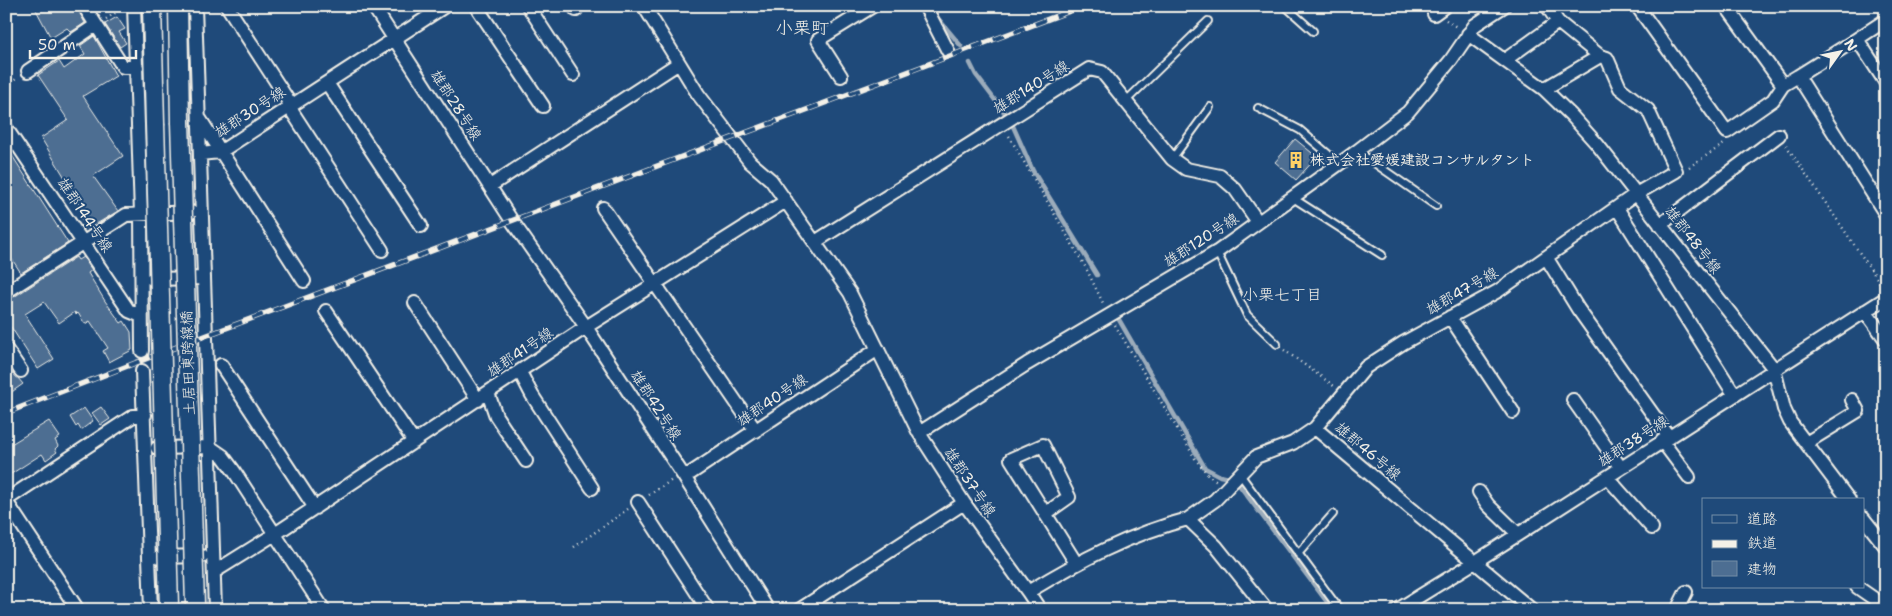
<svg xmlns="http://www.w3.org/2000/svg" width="1892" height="616" viewBox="0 0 1892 616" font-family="'Shantell Sans','Klee One',sans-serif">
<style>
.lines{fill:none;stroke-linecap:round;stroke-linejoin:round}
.stream{stroke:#9cacbb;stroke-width:4.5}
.building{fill:#4d6e92;stroke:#f4f1e8}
.lane-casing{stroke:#f4f1e8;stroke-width:10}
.street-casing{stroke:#f4f1e8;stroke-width:16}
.secondary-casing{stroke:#f4f1e8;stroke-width:21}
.path{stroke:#f4f1e8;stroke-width:2.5;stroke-dasharray:1 4;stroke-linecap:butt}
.lane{stroke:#1f4a7a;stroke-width:6}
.street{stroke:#1f4a7a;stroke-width:12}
.secondary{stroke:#1f4a7a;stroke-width:18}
.rail-casing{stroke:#f4f1e8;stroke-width:5.5}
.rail{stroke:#1f4a7a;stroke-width:4;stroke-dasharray:11;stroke-linecap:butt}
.secondary-bridge-casing{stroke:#f4f1e8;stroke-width:21;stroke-linecap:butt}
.secondary-bridge{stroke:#1f4a7a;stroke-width:18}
.labels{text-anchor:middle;stroke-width:4;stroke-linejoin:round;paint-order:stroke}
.street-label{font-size:15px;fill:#f4f1e8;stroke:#1f4a7a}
.poi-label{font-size:15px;font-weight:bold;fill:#f4f1e8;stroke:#1f4a7a;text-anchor:start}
.neighbourhood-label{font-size:16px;fill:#f4f1e8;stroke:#1f4a7a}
.quarter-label{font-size:18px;fill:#f4f1e8;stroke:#1f4a7a}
</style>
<rect width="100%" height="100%" fill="#1f4a7a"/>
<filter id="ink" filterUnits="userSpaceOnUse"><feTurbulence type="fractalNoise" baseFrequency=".02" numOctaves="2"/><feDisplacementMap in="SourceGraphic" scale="10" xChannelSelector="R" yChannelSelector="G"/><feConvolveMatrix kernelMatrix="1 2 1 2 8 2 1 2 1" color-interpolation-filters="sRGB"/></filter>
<g filter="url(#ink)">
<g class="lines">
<path class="stream" d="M936,16l25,30
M970,63l6,12 31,41
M1013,126l20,45 64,104
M1118,318l87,150 15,8 9,2
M1239,485l94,125"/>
</g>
<path class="building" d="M34,6h42l9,17 -14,9 -4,-4 -16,10z
M117,17l8,12 -6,3 7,11 -6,4 -15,-23z
M94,36l22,40 -33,20 40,60 -30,20 25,35 -30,18 -7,-11 5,-3 -12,-18 2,-1 -35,-58 27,-18 -30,-45 21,-14 5,8 21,-15 -5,-8z
M1295,139l22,18 -21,23 -21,-18z
M6,146l62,97 -47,30 -15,-23z
M76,257l2,3 5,-3 9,13 -4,3 17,28 16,22 3,-2 7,11 1,18 -23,12 -6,-11 5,-3 -18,-27 -5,3 -7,-11 -2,2 -1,-3 -16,11 -15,-21 -19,12 29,45 -16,10 -27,-42 -5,3v-19l5,-2 -5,-7z
M6,364l17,20 -17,12z
M101,407l9,12 -9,6 -9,-12z
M84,408l9,13 -12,9 -3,-5 -2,2 -6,-10z
M49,421l11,16 -5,3 3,6 -3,3 2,3 -11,8 -4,-6 -31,20 -5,-8v-19z"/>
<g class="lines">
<g class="lane-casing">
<path id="lane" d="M1285,6l28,25
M1126,101l82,-80
M1258,108l42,22 40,34
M1357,151l79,55
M1172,159l38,-52
M1293,198l89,57
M1217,252l30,63 30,29
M1239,473l101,137
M1298,554l35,-40"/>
</g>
<g class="street-casing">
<path id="street" d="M84,6l39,61h14
M134,6l7,208 1,137
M195,6l20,604
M227,6l59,91 7,16 89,137
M373,6l139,215 74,106 97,148 85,135
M476,6l67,100
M528,6l45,69
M574,6l2,4
M644,6l54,88 52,68 21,18 79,113 69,140 45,70 64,89c51,-31 102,-58 160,-73l28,27 51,64
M925,6l23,45
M1637,6l90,126 46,-32 10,-15 15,-9
M1726,6l57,79
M1434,14l11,-8
M1468,34l76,55 27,26 26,29 177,225 10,40 6,13 59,78
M1857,39l29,-19
M1505,60l53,-38
M28,71l68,-46
M841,76l-23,-36 55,-34
M327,83l94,143
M1886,83l-29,-44 -59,37 88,139
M1544,89l56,-33 -42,-34 -11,-16
M200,119l104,162
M6,128l123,183 12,5
M200,154l20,-2 225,-146
M490,186l189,-123
M603,208l153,223
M1617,208l117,186
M1660,225l119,-90
M815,242l274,-173 13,3 70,87 14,10 34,7 15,13 23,33
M1546,257l32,52 91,128
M152,279l51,-1
M6,292l120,-77 65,-3
M415,303l63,97
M326,311l88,131
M1865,311l21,29
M1450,317l63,95
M6,349l15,22
M221,365l94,143
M142,371l9,239
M520,372l12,23 60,93
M488,393l8,23 30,45
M1573,400l48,68
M1315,428l51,-61 37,-24 95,-52 138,-97 40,-23 -28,-61 -28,-22 -13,-30 -7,-2
M919,433l108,-69 190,-112 140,-101 51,-39 43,-52 24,-35 29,-19
M1662,441l27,36
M1806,443l52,-32 -6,-11
M210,447l13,9 11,15 90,139
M157,448l53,-1
M683,475l8,-2 187,-124
M1607,477l45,51
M1479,492l9,13 30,29
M6,500l127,-84 12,-1
M6,501l72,109
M638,502l70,108
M1045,514l24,-17 -26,-52 -32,14 65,104
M1863,518l23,29
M1188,519l27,-19 41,-43 37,-14 22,-15 217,182
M159,557l43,-1
M214,572l61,-38 311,-207 200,-126
M1857,587l29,20
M1028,592l12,18
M799,610l165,-107
M1397,610l78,-48 411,-264
M1677,610l9,-18"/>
</g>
<g class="secondary-casing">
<path id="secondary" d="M152,6l3,118
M178,6l2,116"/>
</g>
<path class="path" d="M106,19l15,-10
M1446,20l12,8
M6,85l12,-7
M1009,136l77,132 18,37
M1786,145l97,142
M1689,167l35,-23
M1115,325l81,135 13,16 8,5
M1284,350l50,36
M649,495l23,-15
M574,547l54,-38
M1781,610l1,-2 4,2"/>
<use href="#lane" class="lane"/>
<use href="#street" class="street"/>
<use href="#secondary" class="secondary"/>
<g class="rail-casing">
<path id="rail" d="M6,413l199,-77 878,-330"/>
</g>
<use href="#rail" class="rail"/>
<g class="secondary-bridge-casing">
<path id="secondary-bridge" d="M180,122l15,482
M155,124l14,482"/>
</g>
<use href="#secondary-bridge" class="secondary-bridge"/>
</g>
</g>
<defs>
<g id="building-bare" transform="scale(1.35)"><path d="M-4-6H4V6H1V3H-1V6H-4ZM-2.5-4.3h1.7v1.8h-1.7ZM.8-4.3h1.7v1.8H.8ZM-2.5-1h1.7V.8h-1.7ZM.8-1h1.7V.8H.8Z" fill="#ffd166" stroke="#1f4a7a" stroke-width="2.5" paint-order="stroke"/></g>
</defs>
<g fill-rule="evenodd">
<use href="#building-bare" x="1296" y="160"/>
</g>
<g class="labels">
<g class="street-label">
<text transform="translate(1031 87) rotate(-32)" y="5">雄郡140号線</text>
<text transform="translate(456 105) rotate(57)" y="5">雄郡28号線</text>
<text transform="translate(250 112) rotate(-33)" y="5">雄郡30号線</text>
<text transform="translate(85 215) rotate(56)" y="5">雄郡144号線</text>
<text transform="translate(1201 240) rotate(-33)" y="5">雄郡120号線</text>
<text transform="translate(1693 240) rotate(52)" y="5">雄郡48号線</text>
<text transform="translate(1462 291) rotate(-30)" y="5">雄郡47号線</text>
<text transform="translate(520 352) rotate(-34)" y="5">雄郡41号線</text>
<text transform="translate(188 363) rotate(-92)" y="5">土居田東跨線橋</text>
<text transform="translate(772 400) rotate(-34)" y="5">雄郡40号線</text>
<text transform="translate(656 405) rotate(57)" y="5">雄郡42号線</text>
<text transform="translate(1633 441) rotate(-33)" y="5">雄郡38号線</text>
<text transform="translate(1368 451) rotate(40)" y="5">雄郡46号線</text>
<text transform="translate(970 482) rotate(56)" y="5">雄郡37号線</text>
</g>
<g class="poi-label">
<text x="1310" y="165">株式会社愛媛建設コンサルタント</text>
</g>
<g class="neighbourhood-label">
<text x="1282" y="300">小栗七丁目</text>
</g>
<g class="quarter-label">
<text x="802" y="34">小栗町</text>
</g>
</g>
<rect width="1892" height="616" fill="none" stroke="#1f4a7a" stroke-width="25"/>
<rect x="12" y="12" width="1867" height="591" fill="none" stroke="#f4f1e8" stroke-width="2" filter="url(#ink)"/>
<rect x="1702" y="498" width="162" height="90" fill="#1f4a7a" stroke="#748da6"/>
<rect x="1712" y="515" width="25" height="8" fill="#1f4a7a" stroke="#748da6"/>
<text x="1747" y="524" font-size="15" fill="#f4f1e8">道路</text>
<rect x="1712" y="540" width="25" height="8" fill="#f4f1e8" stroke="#748da6"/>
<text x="1747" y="548" font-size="15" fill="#f4f1e8">鉄道</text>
<rect x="1712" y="561" width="25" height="15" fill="#4d6e92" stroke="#748da6"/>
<text x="1747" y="574" font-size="15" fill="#f4f1e8">建物</text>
<g transform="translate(1840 52) rotate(57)" stroke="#1f4a7a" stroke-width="4" paint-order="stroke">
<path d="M0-4L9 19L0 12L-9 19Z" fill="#f4f1e8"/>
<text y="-8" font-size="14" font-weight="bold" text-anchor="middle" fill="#f4f1e8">N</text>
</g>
<path d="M30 50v8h106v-8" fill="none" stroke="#f4f1e8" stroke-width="2.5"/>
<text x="38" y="50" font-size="15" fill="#f4f1e8" stroke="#1f4a7a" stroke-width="4" paint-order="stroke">50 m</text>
</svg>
